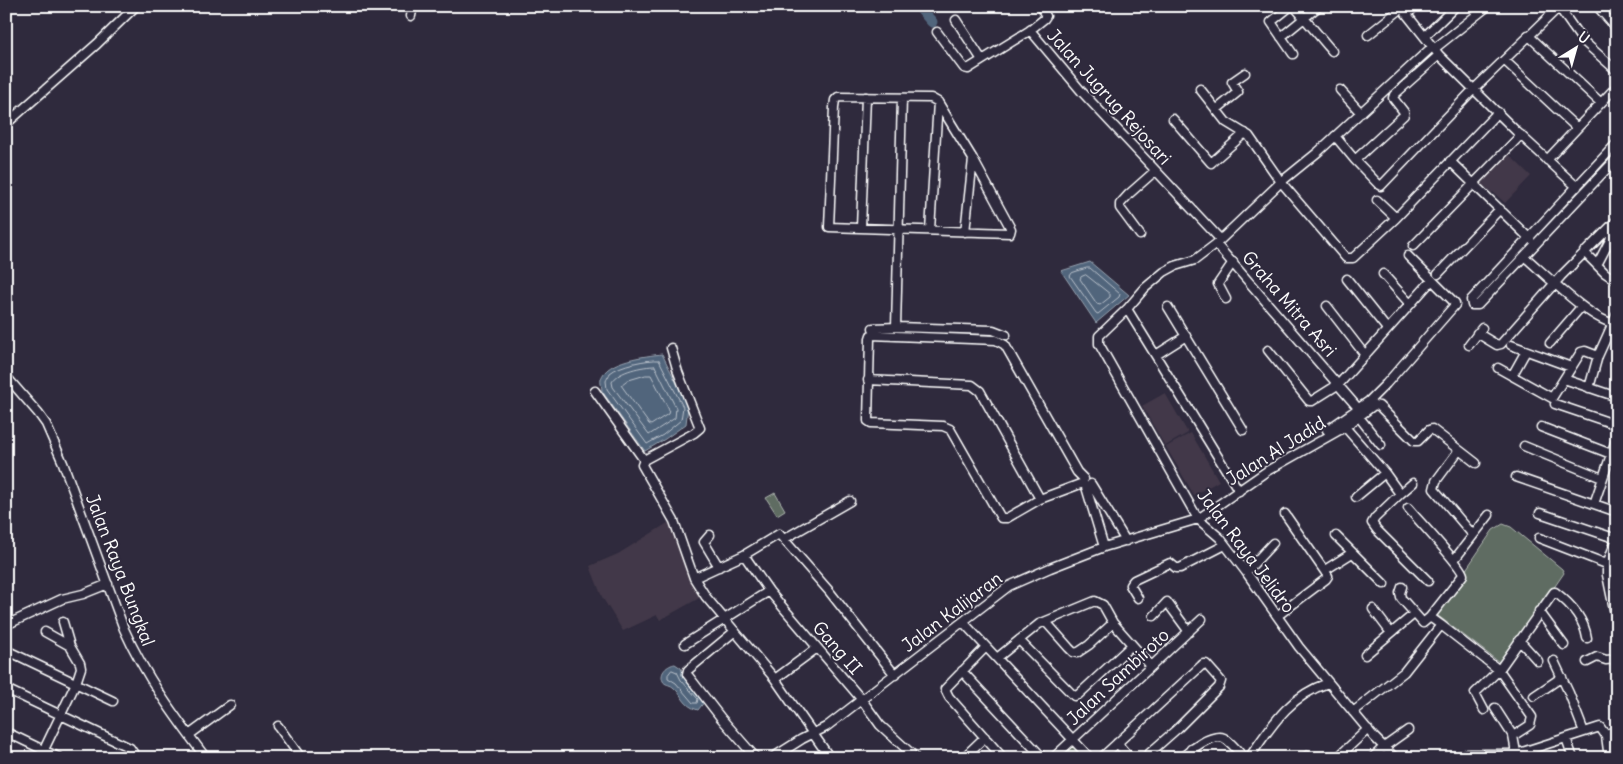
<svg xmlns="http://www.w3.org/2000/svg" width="1623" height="764" viewBox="0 0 1623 764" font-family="Delius,sans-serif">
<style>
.built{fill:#423848}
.green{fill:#5f6c62;stroke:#afb6b0}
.water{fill:#51657c;stroke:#97a3b0}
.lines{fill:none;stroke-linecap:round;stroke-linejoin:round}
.shore{stroke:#b9c1cb;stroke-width:1}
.river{stroke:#51657c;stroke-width:11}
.minor-casing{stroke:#fff;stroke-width:11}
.minor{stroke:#2f2a3d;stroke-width:8}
.labels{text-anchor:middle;stroke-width:4;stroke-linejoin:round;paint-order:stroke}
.street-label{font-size:18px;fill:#fff;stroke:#2f2a3d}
</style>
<rect width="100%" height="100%" fill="#2f2a3d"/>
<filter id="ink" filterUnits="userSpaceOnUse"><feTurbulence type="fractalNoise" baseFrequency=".02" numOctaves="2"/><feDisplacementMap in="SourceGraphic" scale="10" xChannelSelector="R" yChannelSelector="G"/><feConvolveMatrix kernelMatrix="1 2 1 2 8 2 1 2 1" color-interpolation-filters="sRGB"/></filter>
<g filter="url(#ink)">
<path class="built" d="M1506,152l25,24 -26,27 -12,-11 -1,1 -14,-12z
M1165,393l23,40 -23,13 -23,-40z
M1191,433l28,48 -25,14 -28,-48z
M671,521l32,75 -43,24 -3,-5 -34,16 -21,-34 -12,-31 28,-12z"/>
<path class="green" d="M775,493l10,17 -8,5 -11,-17z
M1503,524l8,3 51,42 2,4 -57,83 -8,6 -62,-47v-3l56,-82z
M1072,739l18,19h-37z"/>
<path class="water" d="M1090,262l39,33 -33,28 -35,-52z
M662,354l26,52 -2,18 -21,15 -20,12 -43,-60c0,-4 -2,-9 -1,-12 5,-19 45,-23 61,-25z
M675,664l6,4 3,9 21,24 -7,9c-15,-4 -15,-15 -25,-23 -4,-3 -8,-2 -10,-6 -4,-9 5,-16 12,-17z"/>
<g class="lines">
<path class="shore" d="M1087,268h3l30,26 -1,3 -21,17 -2,-1 -26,-37 2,-3z
M1086,275l24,19v3l-10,8 -3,-1 -17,-25 1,-2z
M659,360l24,47 -2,13 -18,15 -16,9 -40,-55 -1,-8c0,-1 4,-7 4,-8 9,-8 38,-14 49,-13z
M655,366l21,42 -1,10 -26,17 -36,-48 -1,-5c6,-11 31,-16 43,-16z
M646,375h5l18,35 -1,4 -17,11 -2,-1 -28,-39 5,-4z
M672,670l5,2 4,8 17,19 -1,4h-4l-17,-20 -8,-5v-3z"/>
<path class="river" d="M918,6l14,16"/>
<g class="minor-casing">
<path id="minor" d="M409,6l3,5 -1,5
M1291,6l-20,16 22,32
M1294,6l38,45
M1400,6l39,49 77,76 61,56
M1558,6l24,34 35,31
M1597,6l20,23
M1407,14l9,-8
M956,20l26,40
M1030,30l52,62 138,147
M937,32l27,36 4,1 61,-38 15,-12 2,-3 -6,-10
M1368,35l34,-27
M1528,35l73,68
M1425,36l31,-30
M1281,37l38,-31
M1434,49l54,-43
M1504,60l73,68
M1200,89l26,33 23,14 32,46 65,76h7l43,-40 102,-106
M1340,90l21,23
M838,97l93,1 7,4 35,57 38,70 -1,4 -181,-6 5,-120 1,-7z
M902,98l-6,229 97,3 13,5
M1216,110l22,-18 -6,-10 13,-9
M1173,119l38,44 34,-30
M6,124l91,-80 39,-38
M1335,136l20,24 24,25 2,1 89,-93 89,-86
M1617,143l-146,157 1,5h6l139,-147
M1355,160l49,-45v-3l-11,-14 1,-3 45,-40
M1547,160l70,-74
M1450,161l80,78
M1377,200l19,18
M861,228l5,-131
M930,230l8,-128
M965,232l8,-73
M1140,235l-20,-27v-4l9,-10 26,-23
M1216,244l142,164
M1413,246l108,-111
M1584,252l21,21 12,8
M1525,257c17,14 71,69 92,66
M1597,265l13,-25 5,-16
M1383,274l27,30
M1438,274l62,-65
M1347,279l40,50
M1226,299l-8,-15 15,-22
M1327,306l38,49
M1168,307l75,123
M1127,309l112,182
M873,328l23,-1
M1477,333l20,12 4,-1 60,-68 56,-56
M1550,343l31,-36
M1469,345l13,-17
M1511,345l60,22
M671,348l7,24 22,56 -6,5 -50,27 -2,5 32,56 20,57 12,19 69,82 55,79
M1268,350l41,51h3l27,-17 93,-104
M1156,355l30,-19
M1498,368l54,30 29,-46 4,-1 13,5
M6,376l32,37 8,11 17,39 61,166c21,47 51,88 82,129
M1512,376l14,-25
M868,380l104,5 8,6 60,108
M1567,380l50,17
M1589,388l9,-32 19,-42
M595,391l49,69
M1555,404l62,21
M1359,417l22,28
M1345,427l40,46 15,21 13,-11
M1541,427l70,27
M1327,430l42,-29 17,-17 69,-79v-2l-47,-47
M1524,446l78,32
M1459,450l-23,31 -2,8 39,46
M1516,477l101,35
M1083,483l-43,16 -33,19h-6l-51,-89 -7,-3 -72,-3 -3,-2 2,-83 1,-3 125,5 9,5 72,127 7,7
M1091,484l35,57
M1086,487l18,60
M1400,494l-25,24 -3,5 5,7 51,51
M1356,497l29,-24
M1594,504l23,-67
M1408,508c9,11 54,58 55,67l-33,42
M1540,513l77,26
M710,535l-6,7 15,25
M1336,536l48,48
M1539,538l78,30
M1617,538l-10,26v11l10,49
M784,539l66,-38
M744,555l25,36 93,109 18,25 34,31
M1454,560l35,-45
M1325,570l27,-17
M1246,572l27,-29
M694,578l50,-23 35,-21 50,57 66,84
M1402,587l-2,6 1,5 22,25 7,-6 11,8
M1138,598l-8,-13 4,-5 36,-17 6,5h4l45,-23
M1373,609l18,24
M1539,611l25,34
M1154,616l13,-14 22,30
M1277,616l49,-37 2,-3 -43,-62
M63,622l7,24
M963,622l127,136
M1046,622l23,26 4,4 4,1 12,-8 24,-22
M6,625l56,-26 21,-5 25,-10
M735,631l-47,39 -1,4 34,44 35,40
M1019,640l55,56 4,-1 54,-50
M1519,640l19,21
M685,644l84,-53
M986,647l-41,42 4,8 54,61
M6,650l107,51
M1365,655l49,-41
M997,658l42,-34 56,-23 8,4 10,18 38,43
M1554,661l15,32 15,39
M1587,662l10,-5 9,3 11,-1
M962,671l81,87
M775,679l42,-31
M6,689l124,59 4,6 -1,4
M1534,696l28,-19
M1495,708l18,28
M1484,710l-9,-17 24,-23 33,47 -2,8 -17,11 4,22
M1353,712l51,-40 37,-47 58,45 55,-78h1c16,12 29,26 32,46
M278,726l23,32
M6,732l54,26
M1605,734l12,-3
M189,735l41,-30
M1566,738l7,20
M1117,743l13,15
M1191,749l7,9
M40,758l36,-75 5,-15 -1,-5 -10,-17 -25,-14
M772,758l30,-19 24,-12 183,-141 41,-18 54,-21 94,-28 69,-48 78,-44 29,-22 5,1 35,35h4l11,-11 3,-1 44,34
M963,758l22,-21
M1053,758l149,-139
M1101,758l100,-92 2,-2h3l15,17 -2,6 -41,41 -34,30
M1181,758c9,-8 31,-25 43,-20 7,4 15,14 20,20
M1249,758c23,-33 40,-62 79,-75
M1303,758l4,-2
M1337,758l31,-29
M1372,758l12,-11 24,-17
M1395,758l-21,-21 -75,-90 -53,-75 -26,-34 -22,-19 -99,-175v-8l28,-27 18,-21 19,-16 11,-6 20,-6 21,-16 65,-62 37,-30 114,-105
M1454,758l12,-4h50l84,-27 6,9 3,22"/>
</g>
<use href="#minor" class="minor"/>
</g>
</g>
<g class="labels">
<g class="street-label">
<text transform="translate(1109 97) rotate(48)" y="6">Jalan Jugrug Rejosari</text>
<text transform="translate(1289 304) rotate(49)" y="6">Graha Mitra Asri</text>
<text transform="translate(1276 451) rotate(-32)" y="6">Jalan Al Jadid</text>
<text transform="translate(1246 551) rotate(53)" y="6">Jalan Raya Jelidro</text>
<text transform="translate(120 570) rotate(69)" y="6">Jalan Raya Bungkal</text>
<text transform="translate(952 612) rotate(-37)" y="6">Jalan Kalijaran</text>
<text transform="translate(837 648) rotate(49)" y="6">Gang II</text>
<text transform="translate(1118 677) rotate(-43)" y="6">Jalan Sambiroto</text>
</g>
</g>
<rect width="1623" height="764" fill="none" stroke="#2f2a3d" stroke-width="25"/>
<rect x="12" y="12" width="1598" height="739" fill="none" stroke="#fff" stroke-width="2" filter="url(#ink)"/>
<g transform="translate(1576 48) rotate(37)" stroke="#2f2a3d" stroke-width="4" paint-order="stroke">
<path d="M0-4L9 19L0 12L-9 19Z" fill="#ffffff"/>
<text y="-8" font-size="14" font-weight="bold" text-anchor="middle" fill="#ffffff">U</text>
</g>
</svg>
